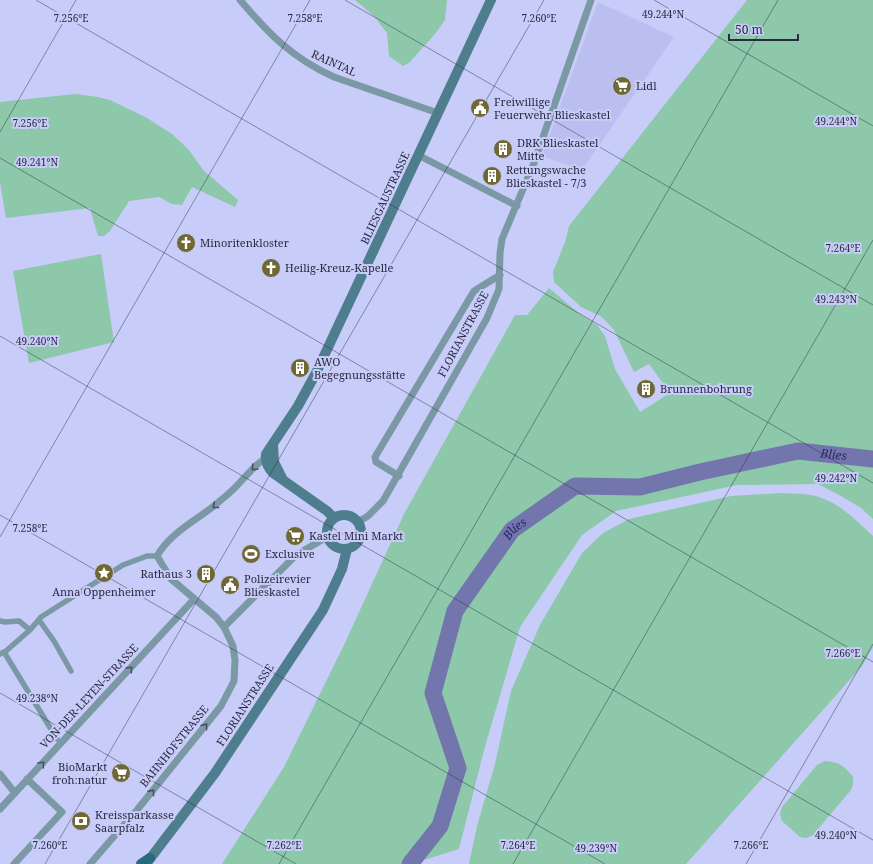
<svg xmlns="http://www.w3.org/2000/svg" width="873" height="864" viewBox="0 0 873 864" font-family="'Noto Serif',serif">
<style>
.built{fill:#babff0}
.green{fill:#8cc8a9}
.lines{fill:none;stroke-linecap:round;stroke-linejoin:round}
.river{stroke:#7376ad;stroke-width:17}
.pedestrian{stroke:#7a99a4;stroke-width:5.5}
.minor{stroke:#7a99a4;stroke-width:7}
.secondary{stroke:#4e7e8e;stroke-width:10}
.primary{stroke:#2a6a7e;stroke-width:10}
.oneway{stroke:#465264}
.ticks{fill:none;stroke:#2a2b41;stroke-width:1;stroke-opacity:0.45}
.labels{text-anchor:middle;stroke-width:4;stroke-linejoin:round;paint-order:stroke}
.street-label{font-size:11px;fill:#2a2b41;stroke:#c8ccf9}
.poi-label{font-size:11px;fill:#2a2b41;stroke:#c8ccf9;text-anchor:start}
.water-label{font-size:12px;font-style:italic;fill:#2a2569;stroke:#c8ccf9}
.ticks-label{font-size:10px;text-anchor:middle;fill:#2a2b41;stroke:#c8ccf9;stroke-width:4;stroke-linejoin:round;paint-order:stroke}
</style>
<rect width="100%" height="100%" fill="#c8ccf9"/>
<path class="built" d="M598,2l76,35 -92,133 -40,-14z"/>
<path class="green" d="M355,0h92l-2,20 -10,14 -25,28 -7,4 -14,-10 -2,-23 -13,-17z
M747,0h126v519l-12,-11 -20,-12 -23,-12 -81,1 -121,26 -34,24 -62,92 -36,123 -25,99 -48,15h-189l62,-97 60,-122 60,-131 111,-199h12l22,-27 32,27 16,10 8,11 10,33 25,43 30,-19 -21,-29 -15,8 -20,-42 -12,-13 -21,-10 -27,-25 -1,-10 12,-30 4,-16z
M75,94l23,3 12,3 37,18 25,16 17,16 15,21 34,29 -3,7 -43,-20 -10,18 -10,-1 -13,-7 -30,4 -19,30 -6,5h-6l-8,-28 -84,10 -6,-36v-80z
M101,254l13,88 -85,21 -16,-92z
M781,493c11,1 23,0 34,3 24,6 41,24 58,40v111l-11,19 -176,198h-217l8,-38 18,-62 16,-73 29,-66 42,-72 21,-20 26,-14 102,-23z
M825,761c15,1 19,5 28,16v7l-2,6 -38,45 -7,3 -6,-1 -18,-16 -2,-7 2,-7 35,-42z"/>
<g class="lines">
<path class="river" id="s1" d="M410,864l30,-38 18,-58 -25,-75 22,-82 57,-81 63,-44 65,1 60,-15 98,-21 75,8"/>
<path class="pedestrian" d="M39,620l15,21 17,30
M0,621l5,1 14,-1 11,9
M4,652l53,87
M0,654l6,-3 24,-21 11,-13 82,-52 24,-9h10"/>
<path class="minor" d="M240,0c29,34 52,58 94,77l104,36
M418,155l99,51
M399,476l-23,-14 -1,-5 99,-166 26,-16
M358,522l10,-6 15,-15 104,-183 12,-29 1,-36 2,-14 32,-76 57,-163
M224,627l72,-72 31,-18
M0,774l15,19
M0,809l194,-210
M14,864l48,-52 -35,-33
M90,864l47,-54 84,-104 13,-25 1,-21 -2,-14 -9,-19 -8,-10 -45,-38 -14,-23c14,-25 43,-37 64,-56 8,-6 15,-13 22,-21 7,-7 14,-16 23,-21"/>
<path class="secondary" d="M273,445l1,17 8,16
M327 532a17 17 0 1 1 34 0a17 17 0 1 1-34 0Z
M334,518l-7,-7 -54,-38c-6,-6 -8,-11 -7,-19l32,-48 18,-33 175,-373
M146,864l69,-91 108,-163 19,-41 5,-20"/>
<path class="primary" d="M141,864l9,-6"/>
</g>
<defs><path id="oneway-chevron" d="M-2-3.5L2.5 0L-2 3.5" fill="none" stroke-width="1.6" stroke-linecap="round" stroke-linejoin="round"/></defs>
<g class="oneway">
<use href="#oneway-chevron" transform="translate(254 468) rotate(133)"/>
<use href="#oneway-chevron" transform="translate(215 506) rotate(141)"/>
<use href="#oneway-chevron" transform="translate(130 669) rotate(-47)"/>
<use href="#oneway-chevron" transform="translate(205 726) rotate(-52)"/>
<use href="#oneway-chevron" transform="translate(42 764) rotate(-47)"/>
<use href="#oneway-chevron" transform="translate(152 792) rotate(-51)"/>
</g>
<path class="ticks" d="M36,0l837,483M345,0l528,305M654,0l219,126M0,132l76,-132M0,158l873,504M0,336l873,504M0,515l605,349M0,537l310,-537M0,693l296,171M45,864l499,-864M279,864l499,-864M513,864l360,-624M746,864l127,-220"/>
<defs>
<g id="supermarket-disc" transform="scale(1)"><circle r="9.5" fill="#6f6834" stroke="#c8ccf9"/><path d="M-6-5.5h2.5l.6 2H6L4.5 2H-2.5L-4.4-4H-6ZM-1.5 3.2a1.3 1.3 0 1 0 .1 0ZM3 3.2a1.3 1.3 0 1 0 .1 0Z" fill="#fff"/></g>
<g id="civic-disc" transform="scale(1)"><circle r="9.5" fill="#6f6834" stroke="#c8ccf9"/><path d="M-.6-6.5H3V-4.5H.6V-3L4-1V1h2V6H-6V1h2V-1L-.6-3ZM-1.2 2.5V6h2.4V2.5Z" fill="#fff"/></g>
<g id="building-disc" transform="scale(1)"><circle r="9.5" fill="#6f6834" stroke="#c8ccf9"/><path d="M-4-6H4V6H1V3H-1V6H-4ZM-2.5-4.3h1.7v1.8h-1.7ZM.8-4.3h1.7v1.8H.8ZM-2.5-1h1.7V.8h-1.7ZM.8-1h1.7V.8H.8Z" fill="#fff"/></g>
<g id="church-disc" transform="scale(1)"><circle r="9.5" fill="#6f6834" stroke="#c8ccf9"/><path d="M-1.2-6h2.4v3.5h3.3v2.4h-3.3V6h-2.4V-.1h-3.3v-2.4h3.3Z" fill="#fff"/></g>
<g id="stadium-disc" transform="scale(1)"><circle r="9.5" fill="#6f6834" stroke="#c8ccf9"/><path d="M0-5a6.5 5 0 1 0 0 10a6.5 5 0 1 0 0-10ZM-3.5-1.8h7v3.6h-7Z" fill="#fff"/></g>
<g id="sight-disc" transform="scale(1)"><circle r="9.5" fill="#6f6834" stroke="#c8ccf9"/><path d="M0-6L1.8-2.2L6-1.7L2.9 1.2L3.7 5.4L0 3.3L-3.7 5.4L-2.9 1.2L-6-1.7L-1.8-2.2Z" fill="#fff"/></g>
<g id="bank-disc" transform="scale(1)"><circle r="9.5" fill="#6f6834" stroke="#c8ccf9"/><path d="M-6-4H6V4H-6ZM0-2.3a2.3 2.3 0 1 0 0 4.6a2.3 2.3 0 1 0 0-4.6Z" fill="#fff"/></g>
</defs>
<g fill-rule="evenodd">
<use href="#supermarket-disc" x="622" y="86"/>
<use href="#civic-disc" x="480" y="108"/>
<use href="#building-disc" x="503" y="149"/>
<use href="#building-disc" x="492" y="176"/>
<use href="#church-disc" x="186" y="243"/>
<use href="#church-disc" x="271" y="268"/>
<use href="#building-disc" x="300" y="368"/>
<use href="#building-disc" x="646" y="389"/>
<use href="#supermarket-disc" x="295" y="536"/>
<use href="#stadium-disc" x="251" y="554"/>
<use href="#sight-disc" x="104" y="573"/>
<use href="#building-disc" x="206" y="574"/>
<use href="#civic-disc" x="230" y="585"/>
<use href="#supermarket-disc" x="121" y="773"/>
<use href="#bank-disc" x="81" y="821"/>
</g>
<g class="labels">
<g class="street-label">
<text transform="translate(334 63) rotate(24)" y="4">RAINTAL</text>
<text transform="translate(385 198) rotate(-65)" y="4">BLIESGAUSTRASSE</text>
<text transform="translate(463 334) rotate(-62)" y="4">FLORIANSTRASSE</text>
<text transform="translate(89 696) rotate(-47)" y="4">VON-DER-LEYEN-STRASSE</text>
<text transform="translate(245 705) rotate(-57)" y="4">FLORIANSTRASSE</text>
<text transform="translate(174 746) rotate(-51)" y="4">BAHNHOFSTRASSE</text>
</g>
<g class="poi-label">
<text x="636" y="90">Lidl</text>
<text x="494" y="106">Freiwillige<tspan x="494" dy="13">Feuerwehr Blieskastel</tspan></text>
<text x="517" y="147">DRK Blieskastel<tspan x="517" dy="13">Mitte</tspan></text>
<text x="506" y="174">Rettungswache<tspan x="506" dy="13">Blieskastel - 7/3</tspan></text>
<text x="200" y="247">Minoritenkloster</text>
<text x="285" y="272">Heilig-Kreuz-Kapelle</text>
<text x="314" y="366">AWO<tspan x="314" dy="13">Begegnungsstätte</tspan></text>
<text x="660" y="393">Brunnenbohrung</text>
<text x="309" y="540">Kastel Mini Markt</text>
<text x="265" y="558">Exclusive</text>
<text x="192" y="578" text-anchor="end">Rathaus 3</text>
<text x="244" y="583">Polizeirevier<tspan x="244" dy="13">Blieskastel</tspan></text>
<text x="104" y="596" text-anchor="middle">Anna Oppenheimer</text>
<text x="107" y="771" text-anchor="end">BioMarkt<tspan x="107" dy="13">froh:natur</tspan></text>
<text x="95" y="819">Kreissparkasse<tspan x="95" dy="13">Saarpfalz</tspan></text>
</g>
<g class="water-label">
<text dy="4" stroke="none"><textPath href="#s1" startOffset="712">Blies</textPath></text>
<text dy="4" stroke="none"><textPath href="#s1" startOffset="375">Blies</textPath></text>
</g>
</g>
<g class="ticks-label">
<text x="663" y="18">49.244°N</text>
<text x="539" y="22">7.260°E</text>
<text x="71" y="22">7.256°E</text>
<text x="305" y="22">7.258°E</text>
<text x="836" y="125">49.244°N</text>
<text x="30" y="127">7.256°E</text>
<text x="37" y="166">49.241°N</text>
<text x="843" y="252">7.264°E</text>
<text x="836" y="303">49.243°N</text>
<text x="37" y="345">49.240°N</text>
<text x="836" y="482">49.242°N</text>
<text x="30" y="532">7.258°E</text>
<text x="843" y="657">7.266°E</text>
<text x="37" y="702">49.238°N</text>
<text x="836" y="839">49.240°N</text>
<text x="50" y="849">7.260°E</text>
<text x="284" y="849">7.262°E</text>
<text x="518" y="849">7.264°E</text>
<text x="751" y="849">7.266°E</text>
<text x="596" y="852">49.239°N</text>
</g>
<path d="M729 34v6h69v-6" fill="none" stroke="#2a2b41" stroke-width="2"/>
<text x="735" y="34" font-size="12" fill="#2a2b41" stroke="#c8ccf9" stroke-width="3" paint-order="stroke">50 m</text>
</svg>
